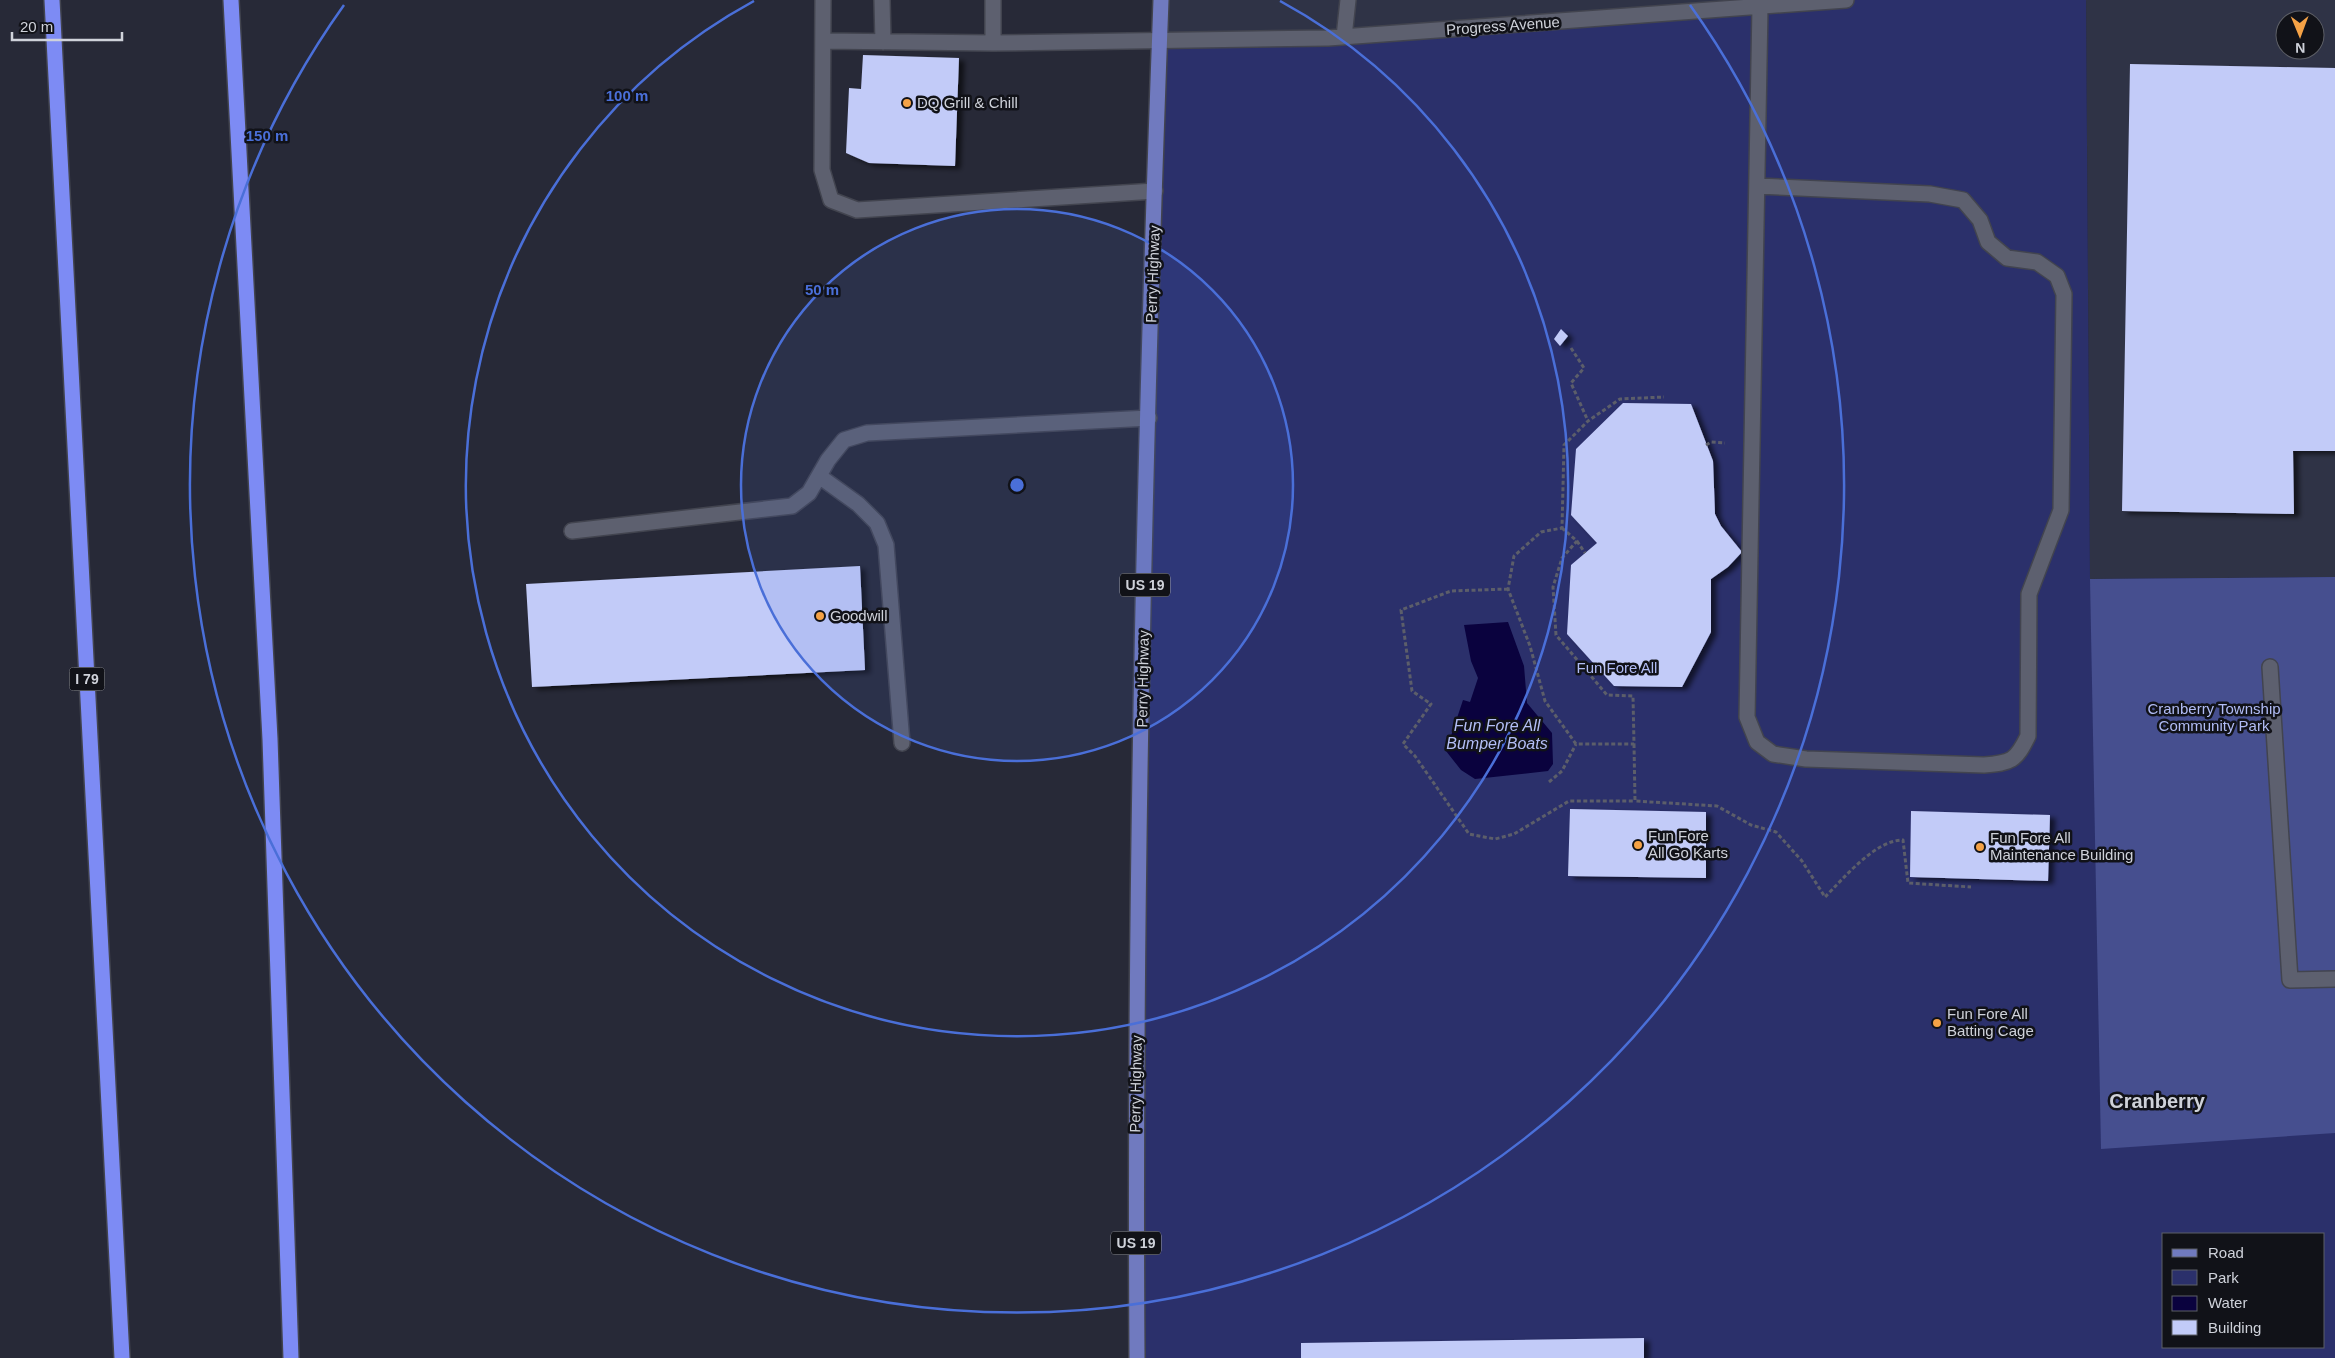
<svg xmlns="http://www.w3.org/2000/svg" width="2335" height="1358" viewBox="0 0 2335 1358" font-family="Helvetica,sans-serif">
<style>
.built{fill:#2f3346;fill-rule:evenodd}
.green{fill:#2b306b;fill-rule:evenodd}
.forest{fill:#464f8f}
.water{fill:#0a023e}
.building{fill:#c2cbf8;filter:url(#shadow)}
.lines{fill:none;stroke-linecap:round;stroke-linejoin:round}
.minor-casing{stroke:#42444f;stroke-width:18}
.major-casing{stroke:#42444f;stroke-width:18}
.highway-casing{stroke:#42444f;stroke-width:18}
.path{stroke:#5c5e6a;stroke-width:3;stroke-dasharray:4 2.5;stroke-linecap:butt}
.minor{stroke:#5d606f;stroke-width:15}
.major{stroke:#707abf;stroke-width:15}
.highway{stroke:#7d8bf4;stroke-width:15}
.ring{fill:none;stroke:#4a6fd8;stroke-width:2.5}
.poi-dot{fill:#f5a246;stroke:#111218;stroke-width:2}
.labels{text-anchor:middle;stroke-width:5;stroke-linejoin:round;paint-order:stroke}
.shield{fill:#111218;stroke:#9698a0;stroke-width:1}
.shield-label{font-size:14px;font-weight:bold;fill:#cfd2da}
.street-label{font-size:15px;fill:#cfd2da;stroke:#111218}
.poi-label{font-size:15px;fill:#cfd2da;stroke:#111218;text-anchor:start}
.park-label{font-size:15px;fill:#b1bcf5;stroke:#111218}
.water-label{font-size:16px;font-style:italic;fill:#b3bef6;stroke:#111218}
.district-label{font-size:20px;font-weight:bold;fill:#cfd2da;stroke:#111218}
.centre{fill:#4a6fd8;stroke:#111218;stroke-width:2.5}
.ring-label{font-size:15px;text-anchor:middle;font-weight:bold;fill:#4a6fd8;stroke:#111218;stroke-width:5;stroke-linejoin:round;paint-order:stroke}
</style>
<defs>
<filter id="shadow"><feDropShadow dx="5.5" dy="3" stdDeviation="2.5" flood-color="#0009"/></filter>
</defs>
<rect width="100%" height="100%" fill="#272937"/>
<path class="built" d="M1161,0h685l-687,41z
M2086,0h249v577l-245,2zM2285,20h30v30h-30z"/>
<path class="green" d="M1846,0h240l4,579 245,-2v781h-1196l6,-773 14,-544zM2164,1234h160v113h-160z"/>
<path class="forest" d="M2335,577v556l-234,16 -11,-570z"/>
<path class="water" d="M1508,622l16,44 3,37 25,30 1,31 -5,7 -73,8 -14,-9 -15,-19 17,-51 7,2 8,-24 -7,-17 -7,-36z"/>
<path class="building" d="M863,55l96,3 -4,108 -86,-3 -23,-10 3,-65 12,1z
M2130,64l205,4v383h-42l1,63 -172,-3z
M1561,329l7,7 -8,10 -6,-7z
M1623,403l68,1 22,57 2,53 6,12 21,26 -14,15 -17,12v53l-29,55 -68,-1 -47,-52 4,-69 26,-22 -26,-28 5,-66z
M860,566l5,104 -333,17 -6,-103z
M1570,809l136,3v66l-138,-2z
M1911,811l139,4 -2,66 -138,-4z
M1644,1338v20h-343v-15z"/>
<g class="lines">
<g class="minor-casing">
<path id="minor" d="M823,0l-1,170 9,30 26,10 298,-19
M882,0l1,42
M1344,37l4,-37
M823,41l170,2 335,-5 518,-38
M993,43v-43
M1758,186l172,8 33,6 17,20 8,22 19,16 30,4 20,14 7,18 -3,216 -32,84 -1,142c-12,25 -17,27 -44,29l-178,-6 -33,-5 -16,-12 -10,-25 13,-710
M819,476l39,28 19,19 9,22 16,198
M572,531l220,-25 17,-13 19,-33 16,-20 23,-7 282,-15
M2270,667l20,313 45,-1"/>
</g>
<g class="major-casing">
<path id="major" d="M1137,1358c-3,-453 7,-906 24,-1358"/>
</g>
<g class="highway-casing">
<path id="highway" d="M52,0l70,1358
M231,0l39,739 21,619"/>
</g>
<path class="path" d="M1571,348l13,20 -13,15 17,38
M1706,445l5,-3 14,1
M1562,528l15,13 -15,17 -9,29 3,48 51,60 26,1 1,48h-58
M1577,541l8,12
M1508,589l-57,2 -50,19 11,81 19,13 -28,40 12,12 54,78 26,5 19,-5 55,-33h66
M1576,744l-31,-43 -15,-55 -22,-57 6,-33 27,-24 21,-4 2,-83 24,-24 32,-22 44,-2
M1634,744l1,57 82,5 34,19 25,7 26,29 23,36c18,-18 50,-57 78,-57l5,43 63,4
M1549,782l13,-11 14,-27"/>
<use href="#minor" class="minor"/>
<use href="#major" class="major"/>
<use href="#highway" class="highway"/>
</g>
<circle cx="1017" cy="485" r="276" fill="#4a6fd8" fill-opacity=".12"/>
<g class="ring">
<circle cx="1017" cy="485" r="276"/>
<path d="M1280 1A551 551 0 1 1 754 1"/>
<path d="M1690 5A827 827 0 1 1 344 5"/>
</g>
<g class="poi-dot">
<circle cx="907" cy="103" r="5"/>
<circle cx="820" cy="616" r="5"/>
<circle cx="1638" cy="845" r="5"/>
<circle cx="1980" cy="847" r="5"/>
<circle cx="1937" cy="1023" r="5"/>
</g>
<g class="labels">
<g class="shield">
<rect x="1120" y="573.5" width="50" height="23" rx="4"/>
<rect x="69.5" y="667.5" width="35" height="23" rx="4"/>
<rect x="1111" y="1231.5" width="50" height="23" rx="4"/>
</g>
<g class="shield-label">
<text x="1145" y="590">US 19</text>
<text x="87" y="684">I 79</text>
<text x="1136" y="1248">US 19</text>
</g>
<g class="street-label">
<text transform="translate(1503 26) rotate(-4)" y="5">Progress Avenue</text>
<text transform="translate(1153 274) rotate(-88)" y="5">Perry Highway</text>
<text transform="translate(1143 679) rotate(-89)" y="5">Perry Highway</text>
<text transform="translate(1136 1084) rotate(-89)" y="5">Perry Highway</text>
</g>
<g class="poi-label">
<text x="917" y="108">DQ Grill &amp; Chill</text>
<text x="830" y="621">Goodwill</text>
<text x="1648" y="841">Fun Fore<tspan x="1648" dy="17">All Go Karts</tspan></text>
<text x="1990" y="843">Fun Fore All<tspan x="1990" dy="17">Maintenance Building</tspan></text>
<text x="1947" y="1019">Fun Fore All<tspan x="1947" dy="17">Batting Cage</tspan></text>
</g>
<g class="park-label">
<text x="1617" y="673">Fun Fore All</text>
<text x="2214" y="714">Cranberry Township<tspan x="2214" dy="17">Community Park</tspan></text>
</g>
<g class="water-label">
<text x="1497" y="731">Fun Fore All<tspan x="1497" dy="18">Bumper Boats</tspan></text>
</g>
<g class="district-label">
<text x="2157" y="1108">Cranberry</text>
</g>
</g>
<circle cx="1017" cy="485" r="8" class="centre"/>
<g class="ring-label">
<text x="627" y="101">100 m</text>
<text x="267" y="141">150 m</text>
<text x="822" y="295">50 m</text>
</g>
<rect x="2162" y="1233" width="162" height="115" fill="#111218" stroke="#5d5f66"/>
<rect x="2172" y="1249" width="25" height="8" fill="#707abf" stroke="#5d5f66"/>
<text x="2208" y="1258" font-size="15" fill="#cfd2da">Road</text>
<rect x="2172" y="1270" width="25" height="15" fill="#2b306b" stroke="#5d5f66"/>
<text x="2208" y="1283" font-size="15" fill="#cfd2da">Park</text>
<rect x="2172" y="1296" width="25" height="15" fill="#0a023e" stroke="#5d5f66"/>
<text x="2208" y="1308" font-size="15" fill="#cfd2da">Water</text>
<rect x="2172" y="1320" width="25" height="15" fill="#c2cbf8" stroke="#5d5f66"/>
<text x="2208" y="1333" font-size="15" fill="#cfd2da">Building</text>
<g transform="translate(2300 35) rotate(179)"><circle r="24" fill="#111218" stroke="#5d5f66"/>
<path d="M0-4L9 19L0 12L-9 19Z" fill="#f5a246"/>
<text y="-8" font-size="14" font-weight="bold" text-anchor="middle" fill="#cfd2da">N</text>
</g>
<path d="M12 32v8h110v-8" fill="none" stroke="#cfd2da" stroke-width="2.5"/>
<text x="20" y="32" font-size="15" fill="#cfd2da" stroke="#111218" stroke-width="4" paint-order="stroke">20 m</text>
</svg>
